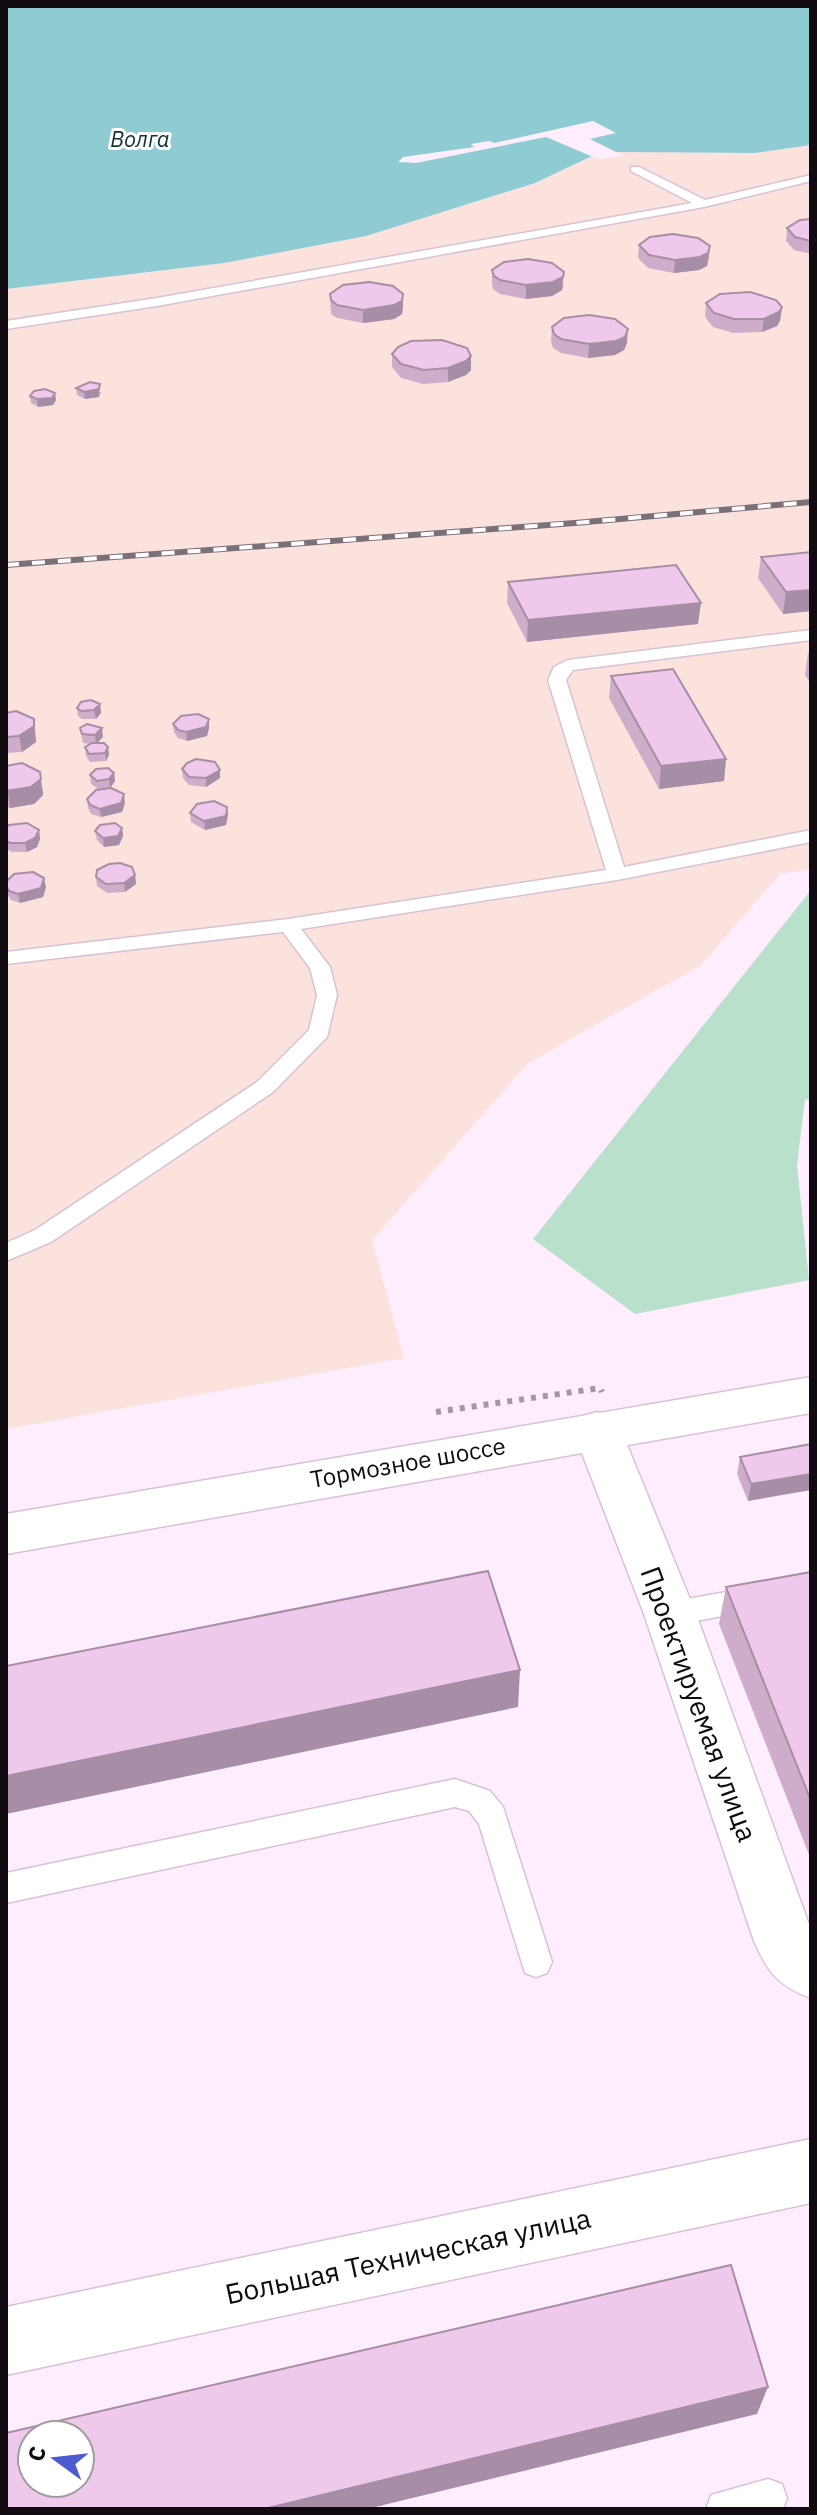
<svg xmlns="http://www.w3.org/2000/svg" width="817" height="2515" viewBox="0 0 817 2515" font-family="'IBM Plex Sans',sans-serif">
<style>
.industrial{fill:#fce2dc}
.green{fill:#b8e0ca}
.water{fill:#8ecbd2}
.pier{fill:#feedfc}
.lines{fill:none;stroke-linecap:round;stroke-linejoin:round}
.service-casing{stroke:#d7c2d5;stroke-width:3}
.minor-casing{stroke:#d7c2d5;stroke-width:3}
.tertiary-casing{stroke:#d7c2d5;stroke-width:3}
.path{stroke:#a497a3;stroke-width:6;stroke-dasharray:5 7;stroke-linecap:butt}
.service{fill:#fff;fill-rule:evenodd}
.minor{fill:#fff;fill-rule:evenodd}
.tertiary{fill:#fff;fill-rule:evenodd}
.rail-casing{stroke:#7b707a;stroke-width:6}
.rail{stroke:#fff;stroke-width:4;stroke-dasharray:13;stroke-linecap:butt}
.wall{fill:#ceadcb}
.shaded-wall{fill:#a78da5}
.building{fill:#efc9ec;stroke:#a78da5;stroke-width:2;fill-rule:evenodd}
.labels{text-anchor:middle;stroke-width:6;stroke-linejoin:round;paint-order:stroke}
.far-water-label{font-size:22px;font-style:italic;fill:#103033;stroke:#fff}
.street-label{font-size:24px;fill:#110a10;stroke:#fff}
.near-street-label{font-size:28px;fill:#110a10;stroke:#fff}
</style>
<rect width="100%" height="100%" fill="#feedfc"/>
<path class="industrial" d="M811,145v724l-31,5 -79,91 -173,98 -156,177 32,118 -398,71v-1140l218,-26 234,-56 77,-24 57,-27 24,-4 139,1z"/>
<path class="green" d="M811,890v210l-6,-1 -8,66 12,115 -174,34 -102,-75z"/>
<path class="water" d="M6,6h805v139l-56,8 -138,-1 -25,4 -57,27 -169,53 -142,27 -218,26z"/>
<path class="pier" d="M593,121l23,12 -26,6 34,17 -26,3 -52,-22 -130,26 -18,-1 5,-5 71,-10 -3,-3 18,-3 5,2z"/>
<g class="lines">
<g class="service-casing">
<path id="service" d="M631,167h8l66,33 106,-25v6l-107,26 -547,99 -151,23v-8l151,-23 535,-95 -61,-32z
M811,630v10l-238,30 -7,10 58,187 187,-37v12l-194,38 -316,49 29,38 7,28 -10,42 -54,55 -222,150 -45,19v-18l29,-13 222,-148 52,-52 8,-35 -7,-27 -27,-36 -277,32v-12l282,-33 318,-49 -58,-190 6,-13 14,-7z
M811,1577v22l-141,27 -10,-4 -4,-8 4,-8 10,-4z
M455,1779l35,12 13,16 49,155 -5,11 -11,4 -11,-4 -46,-149 -10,-13 -14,-4 -449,96v-30z
M768,2479l14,5 5,14 -4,11h-77l5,-14z"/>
</g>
<g class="minor-casing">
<path id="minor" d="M597,1412l17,5 7,13 75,184 115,316v68c-32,-12 -43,-25 -57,-57l-110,-327 -71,-184 7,-13z
M811,2139v64l-805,172v-68z"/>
</g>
<g class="tertiary-casing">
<path id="tertiary" d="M811,1377v36l-805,141v-40z"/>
</g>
<path class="path" d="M436,1412l164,-24 2,4"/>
<use href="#service" class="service"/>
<use href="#minor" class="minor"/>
<use href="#tertiary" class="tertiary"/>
<g class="rail-casing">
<path id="rail" d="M6,565l569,-42 236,-21"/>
</g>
<use href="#rail" class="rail"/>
</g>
<path class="wall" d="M811,219v35l-17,-4 -8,-9 1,-13z
M639,245l71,1 -1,13 -2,7 -8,4 -25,3 -26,-5 -10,-10z
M492,270l72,15 -2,5 -10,6 -26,3 -26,-5 -7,-5 -1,-6z
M330,294h73v13l-1,7 -8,5 -31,4 -26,-5 -6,-4z
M706,303l76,4 -2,14 -3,5 -15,6 -29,1 -20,-6 -8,-10z
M552,327l75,16 -3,7 -9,5 -27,3 -27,-5 -8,-5 -2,-7z
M392,354l79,16 -5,5 -18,7 -25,2 -22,-6 -9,-11z
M76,388l25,4 -2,5 -14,2 -8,-4z
M30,396l26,4 -3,5 -15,2 -7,-4z
M811,552v59l-28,3 -25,-36 3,-21z
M508,582l190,42 -171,18 -20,-39z
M808,653h3v31l-6,-9z
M611,676l115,83 -2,22 -65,8 -50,-91z
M100,704l1,9 -5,6h-14l-4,-3 -1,-8z
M6,713l28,6 2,23 -14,10 -16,1z
M173,724l36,4 -2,8 -20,5 -9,-3 -4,-6z
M80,728l23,9 -6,6 11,4 1,8 -3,6 -16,1 -4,-6 -1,-9 6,-3 -8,-1z
M6,766l37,22v7l-9,9 -24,4 -4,-1z
M182,769l38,9 -14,9 -17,-2 -6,-7z
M114,773l1,8 -5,7 -12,1 -7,-5 -1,-9z
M87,799l38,4 -3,9 -21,5 -10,-3 -3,-6z
M190,813l38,2 -2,10 -21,5 -14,-8z
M6,828l33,2 1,9 -3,8 -10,5h-15l-6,-3z
M122,828l1,8 -4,9 -15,2 -7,-7 -2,-9z
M135,875l1,9 -11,8 -18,1 -10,-7 -1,-9z
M6,882l40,5 -3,10 -23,6 -9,-3 -5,-8z
M811,1444l-63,57 -11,-27 3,-17z
M811,1572v288l-92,-236 7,-37z"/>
<path class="shaded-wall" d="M710,246l-3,20 -8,4 -25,3 1,-13z
M564,272l-2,18 -10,6 -26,3v-14z
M403,294v13l-1,7 -8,5 -31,4v-13z
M782,307l-2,14 -3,5 -15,6 2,-13z
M628,329l-1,14 -3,7 -9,5 -27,3 1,-14z
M471,356v14l-5,5 -18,7v-14z
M100,384l-1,13 -14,2 -1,-7z
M55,393l1,7 -3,5 -15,2 -1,-8z
M811,590v21l-28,3 3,-22z
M701,603l-3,21 -171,18 1,-22z
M100,704l1,9 -5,6 -2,-9z
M34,719l2,23 -14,10 -3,-16z
M209,719v9l-2,8 -20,5 -1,-9z
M102,728l1,9 -7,7 -1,-9z
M108,747l1,8 -3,6 -1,-8z
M726,759l-2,22 -65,8 2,-23z
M220,770v8l-14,9v-9z
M40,772l3,23 -9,9 -24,4 -2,-16z
M114,773l1,8 -5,7 -1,-9z
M124,794l1,9 -3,9 -21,5 -1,-8z
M227,807l1,8 -2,10 -21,5 -1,-9z
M122,828l1,8 -4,9 -15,2 -1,-9z
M39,830l1,9 -3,8 -10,5 -2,-9z
M135,875l1,9 -11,8 -1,-9z
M44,878l2,9 -3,10 -23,6 -2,-9z
M811,1474v16l-63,11 3,-17z
M520,1670l-2,37 -512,107v-38z
M768,2387l-11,27 -390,95h-103z"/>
<path class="building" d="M811,219v22l-16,-4 -8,-9 13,-8z
M673,234l25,4 12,8 -2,7 -8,4 -25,3 -26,-5 -10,-10 11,-8z
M528,259l24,4 12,9 -1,5 -10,5 -27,3 -26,-5 -6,-4 -2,-6 12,-8z
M369,282l24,4 10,8 -1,7 -8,4 -31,5 -26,-5 -6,-5 -1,-6 13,-9z
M750,292l26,8 6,7 -3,5 -15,7h-30l-20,-6 -8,-10 14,-9z
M589,315l26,4 13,10 -3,8 -9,4 -27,3 -28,-5 -7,-5 -2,-7 12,-9z
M442,340l25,8 4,8 -5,5 -18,7 -24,2 -23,-6 -9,-10 6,-7 13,-6z
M90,382l10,2 -1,5 -15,3 -8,-4z
M45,389l10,4 -3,5 -15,1 -7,-3 4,-5z
M811,552v38l-25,2 -25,-35z
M676,565l25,38 -173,17 -20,-38z
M673,669l53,90 -65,7 -50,-90z
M91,700l9,4 -6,6 -13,1 -4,-3 4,-6z
M16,711l18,8v7l-15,10 -13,1v-24z
M198,714l11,5 -3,8 -20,5 -8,-2 -5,-6 8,-8z
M87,724l15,4 -7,7 -13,-1 -2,-6z
M92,743h12l4,4 -3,6 -16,1 -4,-7z
M196,759l19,3 5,8 -14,8 -17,-1 -7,-8 5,-6z
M22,763l18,9 1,7 -10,8 -25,4v-25z
M108,768l6,5 -5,6 -12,2 -7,-6 6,-6z
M111,788l13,6 -3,9 -21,6 -10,-4 -3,-6 9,-9z
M214,801l13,6 -1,9 -22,5 -14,-8 7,-9z
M27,823l12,7 -4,8 -10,5h-15l-4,-2v-13l3,-3z
M115,823l7,5 -4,8 -15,2 -8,-7 5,-6z
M120,863l12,4 3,8 -11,8 -18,1 -10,-7 1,-7 12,-6z
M33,872l11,6 -3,10 -23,6 -9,-3 -3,-5v-4l8,-8z
M811,1444v30l-60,10 -11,-27z
M488,1571l32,99 -514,106v-110z
M811,1572v229l-85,-214z
M731,2265l37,122 -504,122h-258v-76zM32,2435h48v48h-48z"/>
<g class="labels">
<g class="far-water-label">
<text x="140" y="147">Волга</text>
</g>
<g class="street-label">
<text transform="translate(408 1463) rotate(-10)" y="8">Тормозное шоссе</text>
</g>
<g class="near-street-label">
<text transform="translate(699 1704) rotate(70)" y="10">Проектируемая улица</text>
<text transform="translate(408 2256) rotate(-12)" y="10">Большая Техническая улица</text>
</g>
</g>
<rect width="817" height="2515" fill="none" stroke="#110a10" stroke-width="16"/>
<g transform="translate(56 2459) rotate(285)"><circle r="38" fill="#ffffff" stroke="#a09d9f" stroke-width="2"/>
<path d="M0-6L14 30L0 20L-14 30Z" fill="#4b5cd1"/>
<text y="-12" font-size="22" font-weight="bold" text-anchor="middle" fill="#110a10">С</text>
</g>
</svg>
